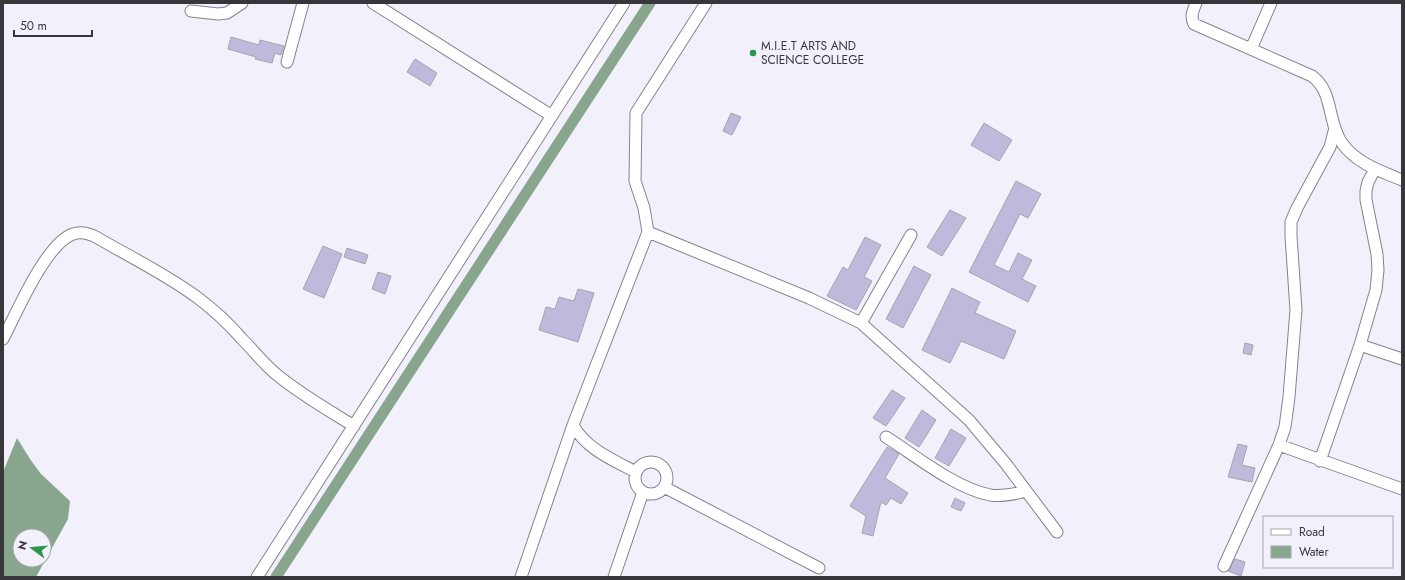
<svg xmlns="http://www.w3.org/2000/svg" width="1405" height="580" viewBox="0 0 1405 580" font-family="Jost,sans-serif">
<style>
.water{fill:#88a68d;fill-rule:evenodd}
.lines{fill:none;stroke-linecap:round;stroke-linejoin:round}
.canal{stroke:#88a68d;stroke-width:11}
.building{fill:#bfb9dc;stroke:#a5a4ae}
.minor-casing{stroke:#84838d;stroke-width:13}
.minor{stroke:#fff;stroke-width:11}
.poi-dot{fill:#2c954c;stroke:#f1f0fb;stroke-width:1.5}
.labels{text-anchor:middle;stroke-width:3;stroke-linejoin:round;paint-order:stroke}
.poi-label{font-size:12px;fill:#37373b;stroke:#f1f0fb;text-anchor:start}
</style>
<rect width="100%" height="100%" fill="#f1f0fb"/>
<path class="water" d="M17,438l13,21 11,15 29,27 -2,18 -32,58h-33v-105zM20,536h24v24h-24z"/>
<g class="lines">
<path class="canal" d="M276,577l374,-574"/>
</g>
<path class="building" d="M231,37l28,8 1,-5 24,6 -3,9 -6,-2 -3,10 -17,-4 1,-2 -28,-8z
M415,59l22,14 -7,13 -23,-14z
M731,113l10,4 -9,18 -9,-4z
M984,123l28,17 -13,21 -28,-16z
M1016,181l25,13 -13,24 -8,-4 -26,51 15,7 9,-19 14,7 -10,19 14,7 -8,16 -59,-30z
M950,210l16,8 -24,38 -15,-9z
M865,237l16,8 -17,32 8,4 -16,29 -29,-14 16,-29 5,3z
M323,246l19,8 -18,44 -21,-9z
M347,248l21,7 -3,9 -21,-7z
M914,266l17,9 -28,53 -17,-9z
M378,272l13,4 -6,18 -13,-5z
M952,288l28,14 -5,11 41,18 -12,28 -43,-18 -11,22 -28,-13z
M578,289l16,4 -16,49 -39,-12 7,-23 9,2 4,-12 15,4z
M1245,343l8,2 -2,10 -8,-2z
M892,390l13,8 -19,28 -13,-8z
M922,410l14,10 -17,27 -14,-9z
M951,429l15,9 -17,28 -14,-8z
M1238,444l9,2 -5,19 13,3 -3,14 -24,-5z
M887,447l12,7 -14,24 23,15 -7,11 -10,-6 -5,7 -5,-3 -8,34 -11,-3 4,-17 -16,-10z
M955,498l10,5 -4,8 -10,-4z
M1235,559l10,3 -4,14 -13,-5z"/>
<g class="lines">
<g class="minor-casing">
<path id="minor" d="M373,3l179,113
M1196,3c-3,8 -6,13 -2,21l118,52c22,16 15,46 30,67 14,20 38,28 60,37
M191,11l27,3 9,-1 15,-10
M1251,49l20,-46
M287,62l16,-59
M648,232l161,66 52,25 108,97 37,44 51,68
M861,323l50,-88
M3,339c13,-25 43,-96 70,-105 8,-3 15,-1 23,3 34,20 70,37 102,61 16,12 31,26 44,41 12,12 21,24 34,35 24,20 52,36 78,52
M1360,345l42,14
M573,425c13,24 40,35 63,47
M886,437c30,19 69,51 104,58 12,2 25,-1 36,-4
M1279,445l123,44
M1320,461l40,-116 16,-55 2,-20 -1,-16 -11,-54v-9l2,-9 7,-13
M635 478a16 16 0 1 1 32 0a16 16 0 1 1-32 0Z
M664,487l155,81
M1224,566l55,-121 6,-18 4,-30 7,-87 -5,-74v-14l6,-14 33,-61 5,-19
M257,577l367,-574
M521,577l52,-152 75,-193 -4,-24 -9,-27 1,-68 70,-110
M614,577l29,-85"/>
</g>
<use href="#minor" class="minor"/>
</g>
<circle class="poi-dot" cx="753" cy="53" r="4"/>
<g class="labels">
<g class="poi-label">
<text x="761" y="50">M.I.E.T ARTS AND<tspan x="761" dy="14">SCIENCE COLLEGE</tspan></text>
</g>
</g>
<rect width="1405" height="580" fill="none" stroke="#37373b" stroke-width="8"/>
<rect x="1263" y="516" width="130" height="52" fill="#f1f0fb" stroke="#a7a6ae"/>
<rect x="1271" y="529" width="20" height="6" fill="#ffffff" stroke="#a7a6ae"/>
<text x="1299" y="536" font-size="12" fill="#37373b">Road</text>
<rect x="1271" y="546" width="20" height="12" fill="#88a68d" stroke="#a7a6ae"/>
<text x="1299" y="556" font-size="12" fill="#37373b">Water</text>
<g transform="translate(32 548) rotate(286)"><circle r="19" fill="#f1f0fb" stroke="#a7a6ae"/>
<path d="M0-3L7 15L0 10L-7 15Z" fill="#2c954c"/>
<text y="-6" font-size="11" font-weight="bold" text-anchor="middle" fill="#37373b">N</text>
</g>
<path d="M14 30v6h78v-6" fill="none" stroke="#37373b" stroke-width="2"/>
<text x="20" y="30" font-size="12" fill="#37373b" stroke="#f1f0fb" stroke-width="3" paint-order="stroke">50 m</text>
</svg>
